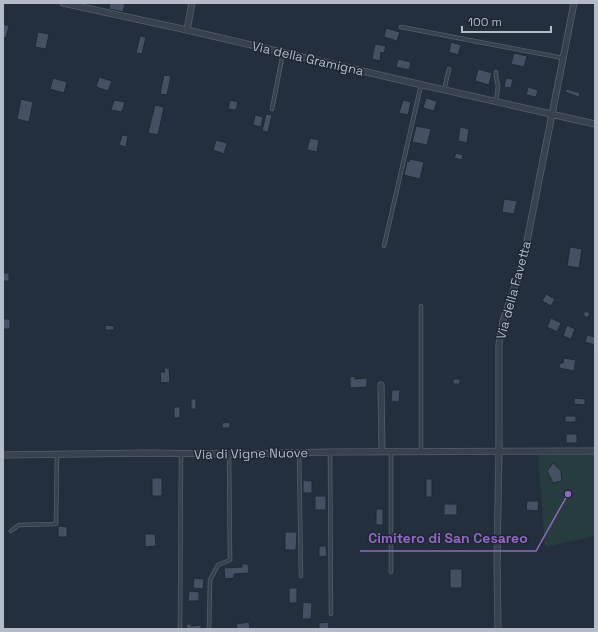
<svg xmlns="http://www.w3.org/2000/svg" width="598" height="632" viewBox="0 0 598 632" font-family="'Space Grotesk',sans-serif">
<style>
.green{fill:#263c3f}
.building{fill:#455162;stroke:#1f2835}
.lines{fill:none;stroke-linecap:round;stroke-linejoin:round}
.service-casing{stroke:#565f6c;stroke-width:4.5}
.minor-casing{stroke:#565f6c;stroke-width:7}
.service{stroke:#38414e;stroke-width:3}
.minor{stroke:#38414e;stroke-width:5.5}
.labels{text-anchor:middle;stroke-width:3;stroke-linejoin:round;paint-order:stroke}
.street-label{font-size:13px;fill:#b4bcc9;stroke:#1d2633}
.leader{fill:none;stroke:#9266c3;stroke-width:1.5}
.callout-dot{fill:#9266c3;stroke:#1d2633;stroke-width:1.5}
.callout-label{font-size:14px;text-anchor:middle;font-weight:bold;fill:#9266c3;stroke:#1d2633;stroke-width:3;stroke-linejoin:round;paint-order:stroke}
</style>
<rect width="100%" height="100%" fill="#242f3e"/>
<path class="green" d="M595,454v82l-50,11 -7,-92z"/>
<path class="building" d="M110,3h15l-2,9 -14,-3z
M3,24l6,2 -3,12 -3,-1z
M386,28l14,4 -3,9 -13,-4z
M38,32l11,2 -3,15 -11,-2z
M140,36l6,1 -4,17 -6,-1z
M451,42l10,3 -3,10 -9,-3z
M375,44l11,2 -2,7 -3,-1 -1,9 -8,-2z
M514,53l13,3 -3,11 -13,-3z
M398,59l13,3 -2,8 -13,-3z
M478,69l14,4 -3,12 -14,-4z
M164,75l7,1 -4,19 -7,-1z
M99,77l13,4 -4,10 -12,-4z
M53,78l14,4 -3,11 -14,-4z
M506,78l7,1 -2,9 -7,-1z
M528,87l10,3 -2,7 -10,-2z
M566,89l14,4 -1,4 -14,-5z
M426,98l11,3 -3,10 -11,-3z
M21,99l12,3 -4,20 -12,-3z
M114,100l11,2 -3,10 -11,-2z
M230,100l8,2 -2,8 -8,-1z
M403,100l8,2 -3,13 -9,-2z
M155,105l9,2 -6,28 -10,-2z
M266,114l6,1 -4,17 -6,-1z
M255,115l8,2 -2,10 -8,-2z
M416,126l15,3 -4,16 -15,-3z
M460,127l9,2 -2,14 -9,-2z
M122,135l6,1 -2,11 -7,-2z
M310,138l9,2 -2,12 -10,-2z
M216,140l11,3 -3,11 -11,-4z
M456,153l7,2 -1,5 -8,-2z
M410,159l14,3 -4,17 -16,-4 3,-14 2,1z
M504,199l13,2 -3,13 -12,-2z
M570,247l12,2 -3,19 -12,-2z
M3,273h6v8h-6z
M546,294l9,5 -4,7 -9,-5z
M585,311l5,2 -2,5 -5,-3z
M551,318l10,5 -4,9 -10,-5z
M3,319h7v10h-7z
M106,325l8,1v4h-9z
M567,325l8,4 -4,10 -8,-3z
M587,335l8,2v8l-10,-3z
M564,358l12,2 -2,11 -15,-3 1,-5h3z
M164,368h5l1,14 -9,1 -1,-11h5z
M355,376v3l12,-1v9l-17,1v-11z
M453,379h7v5h-7z
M392,390h8l-1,12 -8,-1z
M574,398l11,1v6l-11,-1z
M191,399h5v10h-5z
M174,407h6v11h-6z
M565,416h11v6h-11z
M230,422v6h-8v-5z
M566,434h11v9h-11z
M553,463l8,8 1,10 -9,2 -6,-12z
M152,478h10v18h-10z
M426,479h6v18h-6z
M303,480l9,1v12h-9z
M315,496h11v14h-11z
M527,501h12l-1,10 -12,-1z
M444,504h13v11h-13z
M376,509h7v16h-7z
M58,526l9,1v10h-9z
M285,532h12l-1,18h-11z
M145,534h10l1,12 -11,1z
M319,546h7l1,10 -8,1z
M242,564h6l1,9 -15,1v4l-9,1 -1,-11 18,-1z
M450,569h12v19h-12z
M194,578l10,1 -1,10 -10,-1z
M289,588h8v15h-8z
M189,591l10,1v9h-11z
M303,602l9,1 -1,16h-9z
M249,622l1,7h-13l-1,-5z
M328,622l1,7h-10v-6z
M186,624h5v2l10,-1v4h-14z"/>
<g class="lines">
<g class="service-casing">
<path id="service" d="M401,27l162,31
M444,90l5,-21
M496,101l2,-15 -2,-9v-5
M272,109l11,-56
M384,246l37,-161
M421,306v146
M299,452l2,124
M330,452l1,162
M391,452v120
M11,531l8,-6 37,-1 1,-70
M180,629l1,-176
M209,629l1,-49 8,-15 12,-5 -1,-106"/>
</g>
<g class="minor-casing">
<path id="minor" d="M63,3l124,27 218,51 190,43
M187,30l5,-27
M381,385l1,67
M3,455l146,-2 80,1 103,-2 263,-1
M498,629l-1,-66 2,-111v-108l4,-23 15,-44 8,-31 48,-243"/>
</g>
<use href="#service" class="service"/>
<use href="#minor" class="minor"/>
</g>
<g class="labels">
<g class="street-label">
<text transform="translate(308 58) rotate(13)" y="5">Via della Gramigna</text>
<text transform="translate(513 290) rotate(-75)" y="5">Via della Favetta</text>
<text transform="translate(251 453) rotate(-1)" y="5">Via di Vigne Nuove</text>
</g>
</g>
<path class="leader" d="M568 494L536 551H360"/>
<circle class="callout-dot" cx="568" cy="494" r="4"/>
<g class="callout-label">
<text x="448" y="543">Cimitero di San Cesareo</text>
</g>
<rect width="598" height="632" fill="none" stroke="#b4bcc9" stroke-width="8"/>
<path d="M462 26v6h89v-6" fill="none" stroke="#b4bcc9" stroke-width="2"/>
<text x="468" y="26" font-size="12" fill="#b4bcc9" stroke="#1d2633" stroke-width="3" paint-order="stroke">100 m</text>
</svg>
